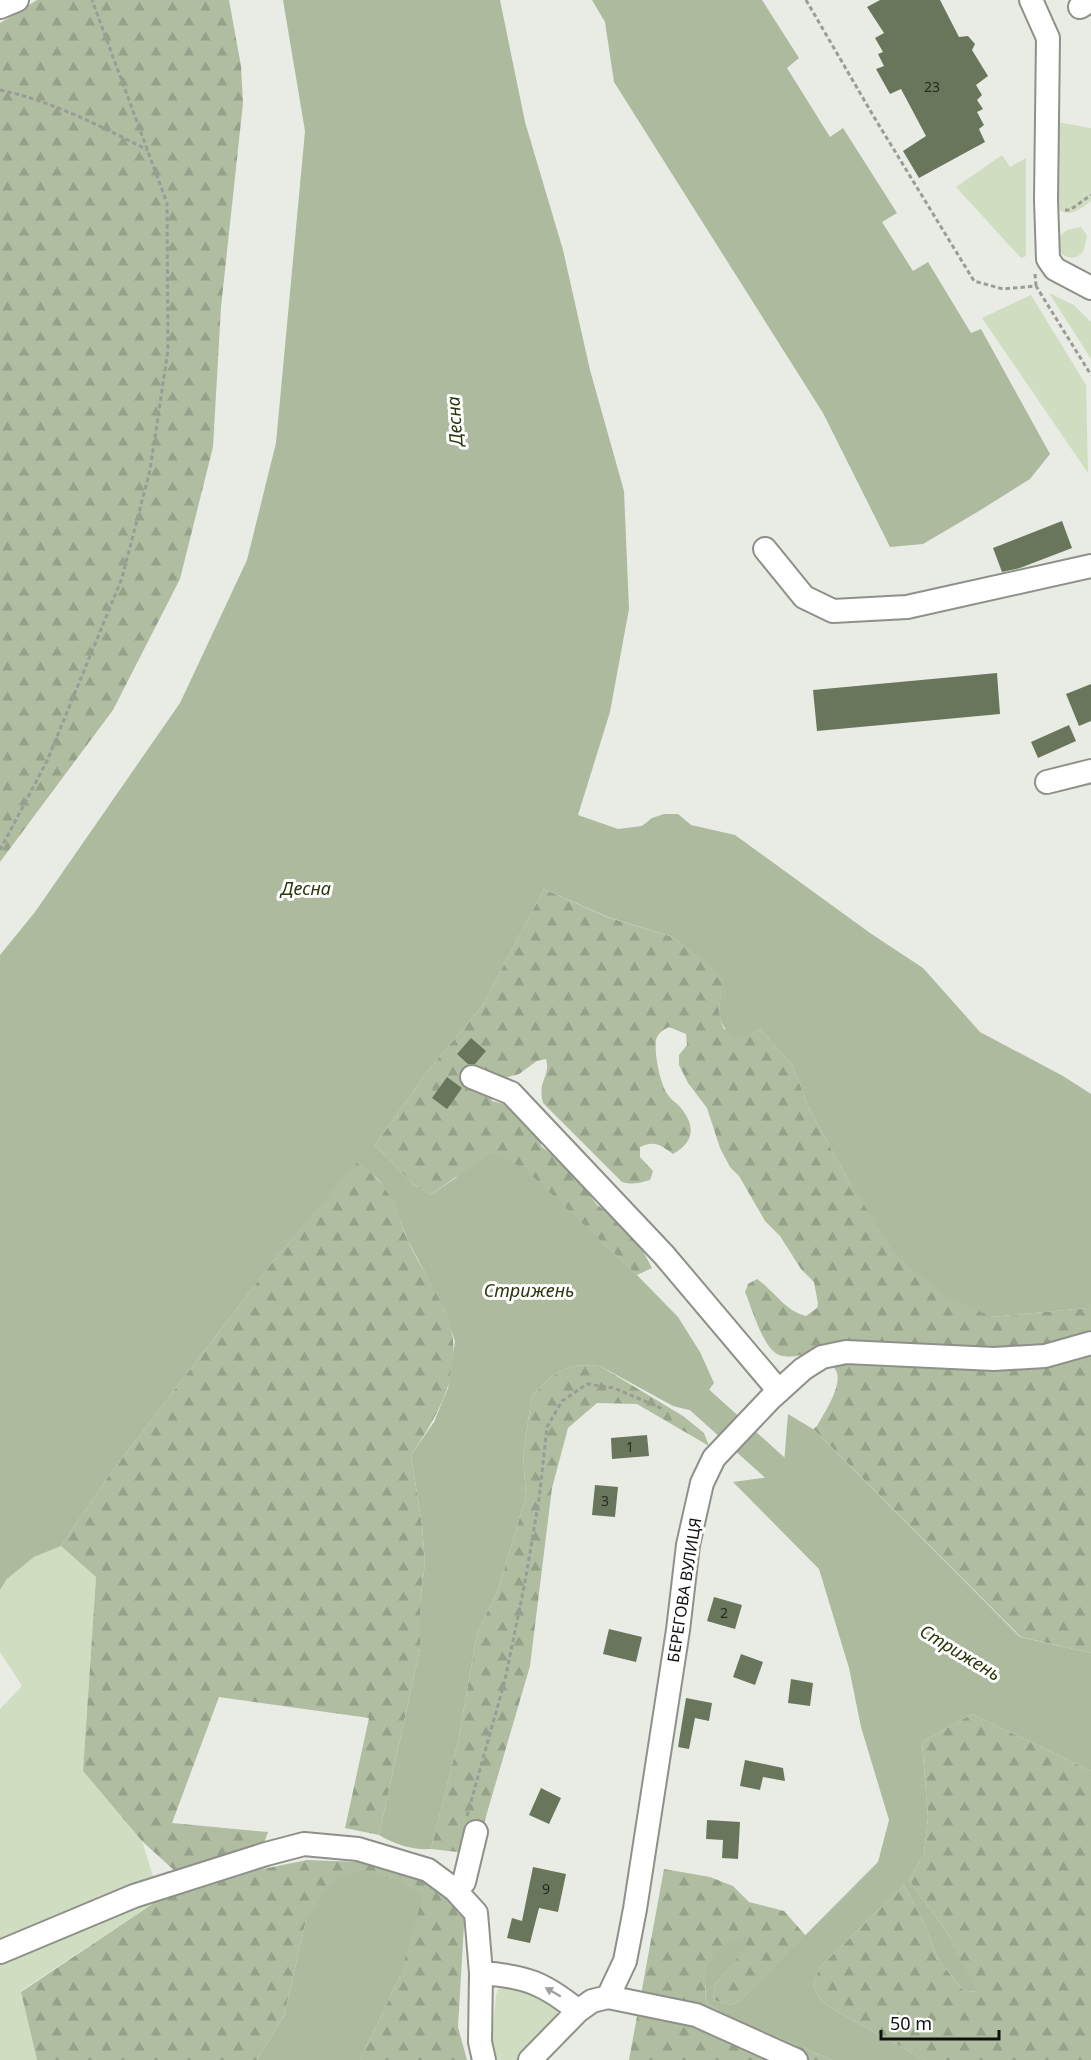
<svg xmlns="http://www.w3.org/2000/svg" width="1091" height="2060" viewBox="0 0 1091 2060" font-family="'Noto Sans',sans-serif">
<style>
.green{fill:#d0ddc1}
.forest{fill:url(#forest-firs)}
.water{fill:#adba9e}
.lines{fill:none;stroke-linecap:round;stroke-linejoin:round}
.stream{stroke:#adba9e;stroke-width:4.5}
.river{stroke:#adba9e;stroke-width:28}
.building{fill:#6a765c}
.minor-casing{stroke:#8e918a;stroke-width:26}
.path{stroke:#9a9d97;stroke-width:3;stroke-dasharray:4.5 3;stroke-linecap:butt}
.minor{stroke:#fff;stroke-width:22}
.oneway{fill:#9fa09f}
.labels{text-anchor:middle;stroke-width:6;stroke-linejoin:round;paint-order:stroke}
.number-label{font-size:14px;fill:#262b22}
.street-label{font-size:16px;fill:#10120f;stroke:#fff}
.water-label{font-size:18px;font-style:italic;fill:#28380b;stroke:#fff}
</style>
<defs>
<pattern id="forest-firs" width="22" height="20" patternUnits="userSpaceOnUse" patternTransform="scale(1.5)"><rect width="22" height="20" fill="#b0bda1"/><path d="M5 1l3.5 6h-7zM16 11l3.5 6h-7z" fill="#96a189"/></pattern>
</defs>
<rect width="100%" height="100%" fill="#e9ece4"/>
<path class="green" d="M1057,122l34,6v73c-11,9 -23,18 -35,6z
M1002,155l8,12 16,-9v98l-5,2 -65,-71z
M1081,227l6,8c-1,5 -2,12 -4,16 -5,10 -21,8 -24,-2 -2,-4 -1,-7 -2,-11l10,-8z
M1049,293l25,12 17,17v37z
M1031,295l55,90 2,88 -106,-155z
M61,1546l35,31 -13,194 59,70 18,58 -139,92 16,69h-37v-351l22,-23 -22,-34v-62l7,-11 27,-22z
M506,1987c17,5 39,10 51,24v7l-36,42h-28l-1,-23 4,-42 2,-6z"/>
<path class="forest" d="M37,0h192l12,66 2,37 -22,204 -8,140 -33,132 -67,131 -113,152v-839z
M544,889l63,28 66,20 52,42c-5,17 -9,34 -1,50l26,6 10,-6 33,37 16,42 43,79 140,130 94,-9 5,-4v349l-70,-16 -208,-208 4,-3c7,-13 28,-43 18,-57 -5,-7 -16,-12 -23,-18 -9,4 -22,8 -33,4 -16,-6 -27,-47 -34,-63l3,-8 9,-5c17,12 28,32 49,37l11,-8 1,-4 -4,-22 -13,-13 -21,-33 -15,-15 -26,-45 -9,-9 -10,-19 -13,-40 -19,-25 -9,-18v-10l8,-10 -1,-11 -17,-7c-6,3 -11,6 -13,13 -2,13 4,44 12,55 3,5 9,8 13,13 15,19 13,34 -8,46 -12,-9 -18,-14 -33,-7v10l13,14 -3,9c-10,3 -17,5 -28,2l-79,-79c-6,-23 8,-26 3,-44l-9,2 -18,13 -18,5 -12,13 3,9 26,7 21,19 2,19 23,18 14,14 19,27 24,16 13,13 18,34 -15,7 -36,-34 -145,-64 -25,18 -17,-10 -39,-40 52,-73 55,-66z
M358,1161c14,12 27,24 36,41 6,13 8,27 14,39 11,24 27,46 37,69 23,54 -4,101 -34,145l11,70 3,38 -5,39v47l-41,186 -34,-7 24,-110 -150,-21 -47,126 96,9 -7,20 -84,21 -35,-32 -59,-70 13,-194 -35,-31 49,-72 164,-214z
M573,1365l27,1 83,50 21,17 5,13 -72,-42 -40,-1 -29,25 -16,60 -22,178 -55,188 -44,-5 28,-112 18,-104 21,-43 28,-94 -3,-43 9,-57 20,-20z
M972,1714l119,57v289h-166l-94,-52 -11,-9 -7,-14 7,-18 84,-82 21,40 13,34 25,31 13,2 -30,-61 -37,-51 15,-26 4,-37 -6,-75z
M307,1860l53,2 66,16 39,30 -7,119 9,33h-107l40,-84 -94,-56 -22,96 -27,44h-220l-16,-68 139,-93 88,-27z
M664,1869l46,8 23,9 16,16 35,9 22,25 -65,64 -10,5 -18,-5 2,-16 16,-17 -26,4 1,31 19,13 107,45h-203z"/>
<path class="water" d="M283,0h217l25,122 38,128 27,120 34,121 5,118 -19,103 -32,103 40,14 24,-3 10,-8 12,-4h14l13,11 44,10 135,98 53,35 57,64 83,44 28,18v210l-4,4 -95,9 -50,-22 -46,-41 -44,-67 -43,-79 -16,-42 -33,-37 -10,6 -16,2c-22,-16 -14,-35 -10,-58l-51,-42 -65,-20 -64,-28 -62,117 -55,66 -52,73 39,40 17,10 61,-42 33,16 112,106 41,42 22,35 14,31 -13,18 -12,9 -16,-4 -73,-40 -27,-1 -21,11 -20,20 -9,57 3,43 -28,94 -21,43 -18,104 -28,112c-19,1 -35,-4 -52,-14l41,-186v-47l5,-39 -3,-38 -11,-70 23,-33 14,-34 7,-46 -10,-32 -38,-71 -13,-37 -16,-23 -20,-17 -84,98 -164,214 -49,72 -27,11 -27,22 -7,11v-635l35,-43 145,-209 67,-143 29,-117 29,-312z
M592,0h170l37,58 -12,10 43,69 13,-9 54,85 -15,9 31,49 15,-9 43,71 10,-4 69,125 -20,25 -51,32 -56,33 -33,3 -67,-134 -209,-331 -9,-60z
M788,1414l25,15 207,208 71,16v118l-119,-57 -50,28 6,75 -4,37 -15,26 37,51 31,61 -14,-2 -25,-31 -13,-34 -21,-40 -84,82 -7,18 7,14 11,9 94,52h-93l-107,-45 -19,-13c1,-10 -2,-20 -1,-29 3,-20 25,-34 43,-36l-2,8 -15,22 -16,17 -2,16 18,5 10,-5 137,-138 11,-42 -28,-93 -12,-59 -30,-99 -86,-87 50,-7z
M363,1871l35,10 25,14 -23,81 -40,84h-103l27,-44 22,-96 28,-42z"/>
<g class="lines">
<path class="stream" d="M398,1881l4,-12"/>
<path class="river" d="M673,1376l110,99 27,29"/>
</g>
<path class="building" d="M880,0h60l19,37 9,-1 7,8 -3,6 16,26 -12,9 6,10 -5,5 6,9 -6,3 7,13 -5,4 6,13 -66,36 -16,-27 23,-15 -25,-47 -11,5 -14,-25 8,-3 -6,-12 5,-2 -8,-14 9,-5 -17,-26z
M1062,521l10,27 -52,20 -18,4 -9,-24z
M997,673l3,41 -183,17 -4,-41z
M1091,684v37l-12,5 -13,-32z
M1069,725l7,16 -38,17 -7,-16z
M471,1038l15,13 -11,13h-7l-11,-10z
M447,1077l15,11 -15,21 -15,-11z
M647,1435l2,21 -37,3 -1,-21z
M595,1485l23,2 -3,30 -23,-2z
M714,1597l28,8 -7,24 -28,-8z
M609,1629l33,8 -6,25 -33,-8z
M741,1654l22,8 -8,23 -22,-8z
M791,1679l22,4 -3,23 -22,-3z
M686,1698l26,5 -3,18 -14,-3 -6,31 -11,-2z
M745,1760l38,8 2,13 -22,-4 -3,13 -20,-4z
M541,1788l20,10 -12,26 -20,-9z
M707,1820l33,2 -2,37 -16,-1 1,-18 -17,-1z
M533,1867l33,7 -8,38 -19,-4 -9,35 -23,-5 5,-20 10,3z"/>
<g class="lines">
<g class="minor-casing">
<path id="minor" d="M1031,0l17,38 -2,162 2,59 7,10 36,19
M0,7l17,-7
M1080,7l11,-7
M765,549l39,48 29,14 74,-4 184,-41
M1047,782l44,-11
M472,1077l39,16 153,162 115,136
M455,1890l9,-8 12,-50
M0,1952l134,-56 132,-42 38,-10 54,5 70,21 27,20 21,23 5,60
M608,1997l17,-36 10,-52 43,-279 10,-85 14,-62 12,-25 57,-60 32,-29 19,-12 24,-5 148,7 51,-3 46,-13
M578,2011l14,-10 16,-4 88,18 100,45
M484,2060l-4,-18 1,-69c44,3 63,10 97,38l-48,49"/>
</g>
<path class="path" d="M806,0l68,117 100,164 29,8 33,-3 55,89
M0,90c52,11 100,36 148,60
M1065,210h5l21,-15
M1035,274l1,12
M0,850l47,-89 75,-183 28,-108 18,-120 -1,-147 -75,-203
M467,1816l38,-136 20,-98 14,-83 8,-72 15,-26 25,-17 27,4 49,21"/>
<use href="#minor" class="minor"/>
</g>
<defs><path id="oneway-solid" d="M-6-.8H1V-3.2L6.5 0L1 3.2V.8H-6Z" transform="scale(1.5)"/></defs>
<use class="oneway" href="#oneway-solid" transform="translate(553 1992) rotate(-150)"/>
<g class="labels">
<g class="number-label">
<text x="932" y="92">23</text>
<text x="630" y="1452">1</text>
<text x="605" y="1506">3</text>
<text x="724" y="1618">2</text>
<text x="546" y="1894">9</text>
</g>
<g class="street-label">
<text transform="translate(684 1590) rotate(-81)" y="6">БЕРЕГОВА ВУЛИЦЯ</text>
</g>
<g class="water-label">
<text transform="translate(455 421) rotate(-94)" y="6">Десна</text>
<text x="306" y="895">Десна</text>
<text x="529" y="1297">Стрижень</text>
<text transform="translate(960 1653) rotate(31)" y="6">Стрижень</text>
</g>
</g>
<path d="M881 2030v9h118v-9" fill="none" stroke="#10120f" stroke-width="3"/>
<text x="890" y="2030" font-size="18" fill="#10120f" stroke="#ffffff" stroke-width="4.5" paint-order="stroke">50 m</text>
</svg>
